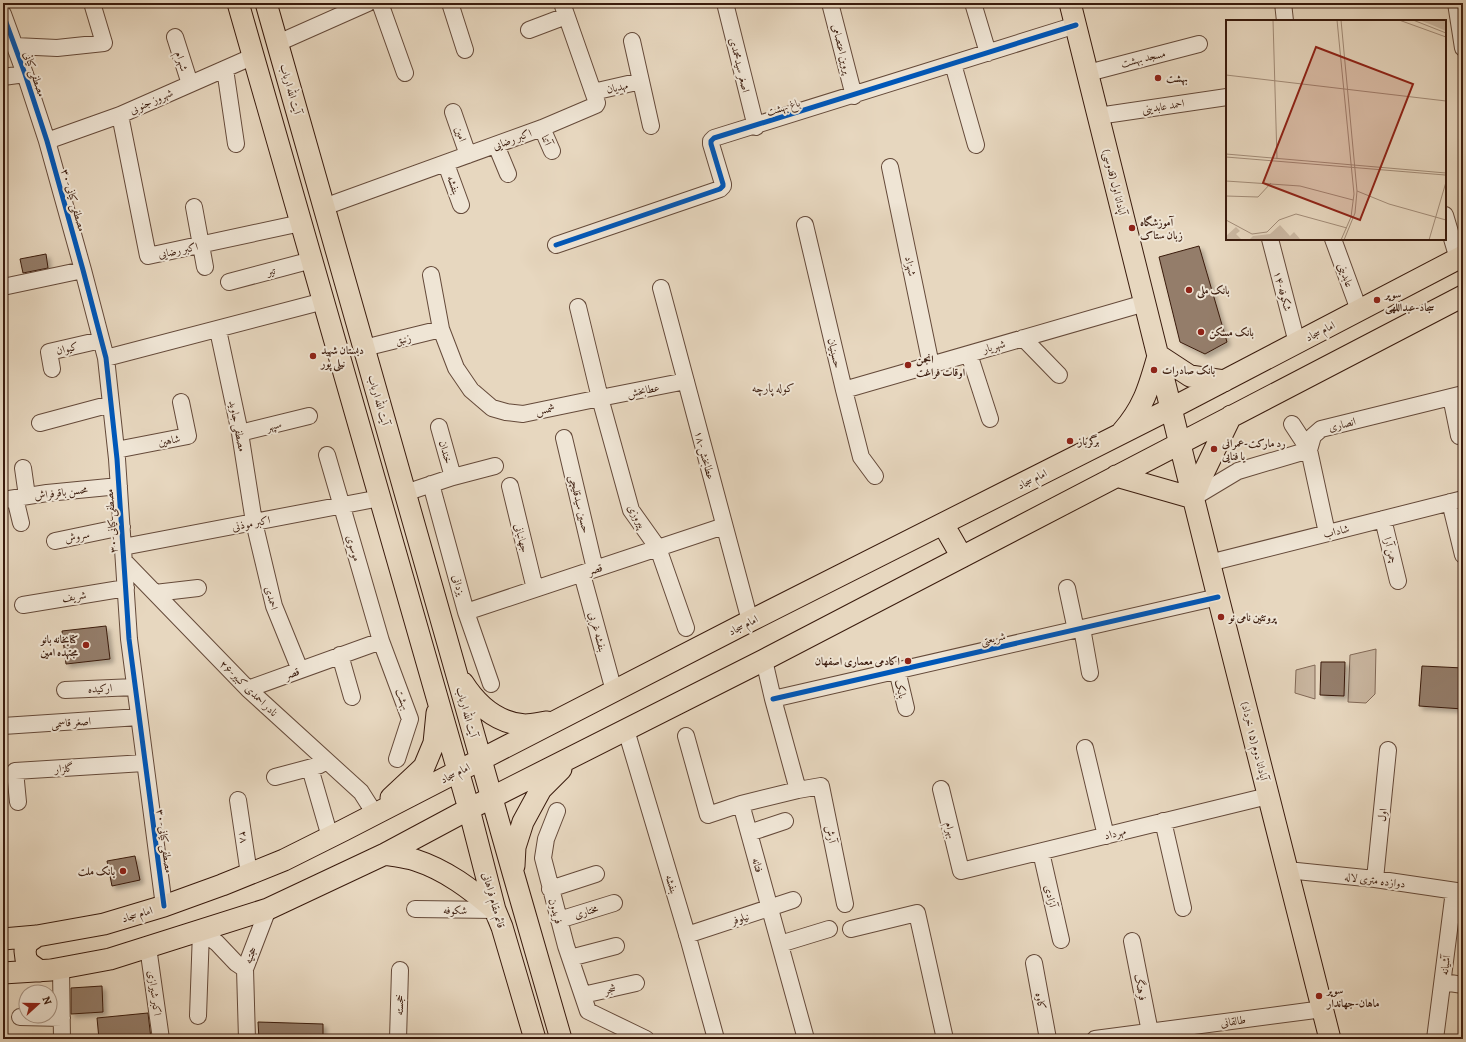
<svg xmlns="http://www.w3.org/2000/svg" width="1466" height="1042" viewBox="0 0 1466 1042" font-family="Alegreya,Amiri,serif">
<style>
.green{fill:#cab7a1;stroke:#826957}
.building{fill:#947d6a;stroke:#3a1b0d;filter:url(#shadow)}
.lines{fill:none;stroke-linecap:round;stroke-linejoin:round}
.minor-casing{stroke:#654a3a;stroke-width:18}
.major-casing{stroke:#3a1b0d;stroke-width:23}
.minor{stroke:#efe5d5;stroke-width:16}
.major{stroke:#e7d7bf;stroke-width:21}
.cycleway-casing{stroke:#efe5d5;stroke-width:8}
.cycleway{stroke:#0057b8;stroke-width:5}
.poi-dot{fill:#8f2418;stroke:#efe5d5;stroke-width:1.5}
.labels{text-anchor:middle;stroke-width:4;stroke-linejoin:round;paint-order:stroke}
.street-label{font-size:11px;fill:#3a1b0d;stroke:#efe5d5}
.poi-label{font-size:11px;font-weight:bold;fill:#3a1b0d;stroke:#efe5d5;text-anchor:start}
.neighbourhood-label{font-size:12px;fill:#3a1b0d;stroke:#efe5d5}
.inset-road{fill:none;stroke:#a28c78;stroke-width:1}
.view{fill:#8f2418;fill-opacity:0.15;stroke:#8f2418;stroke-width:2}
.inset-edge{fill:none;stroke:#3a1b0d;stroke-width:2}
</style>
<defs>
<filter id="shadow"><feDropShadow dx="3.5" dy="3.5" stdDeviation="2" flood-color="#0004"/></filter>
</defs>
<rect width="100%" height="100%" fill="#e7d7bf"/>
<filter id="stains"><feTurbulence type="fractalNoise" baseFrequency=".005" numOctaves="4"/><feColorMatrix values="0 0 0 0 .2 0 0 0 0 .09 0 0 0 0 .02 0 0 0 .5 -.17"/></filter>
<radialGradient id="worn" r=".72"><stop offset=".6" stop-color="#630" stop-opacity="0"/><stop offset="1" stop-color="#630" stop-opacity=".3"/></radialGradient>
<path class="green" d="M1376,649l-1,45 -9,9 -18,-1 2,-47z
M1315,665v34l-20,-6 1,-23z"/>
<path class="building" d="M1199,246l28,96 -22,12 -25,-12 -21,-85z
M46,254l2,14 -25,5 -3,-14z
M106,626l4,33 -44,5 -4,-33z
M1321,662h24l-1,34 -24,-1z
M1422,666l41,2v41l-44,-3z
M135,856l5,24 -28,6 -5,-25z
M102,986l1,26 -32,2v-26z
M148,1013l3,26h-52l-2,-21z
M258,1022l65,2v15h-64z"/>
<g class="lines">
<g class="minor-casing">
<path id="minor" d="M380,3l25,70
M450,3l15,47
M725,3l31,124
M830,3l24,93
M973,3l15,50
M1283,3l2,18
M1456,3l7,45
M3,14l22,60 22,67 36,129 23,88 11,101 12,180 35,267
M529,30l37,-14
M175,37l15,47
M632,41l19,85
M278,43l90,-40
M15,46l42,2 47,-5 -12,-40
M953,64l23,81
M225,69l11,75
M1088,73l111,-29
M3,77l22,-3
M593,92l48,-11
M453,112l15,43
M120,115l28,141 153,-33
M1098,116l129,-19
M542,128l10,23
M47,141l73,-26 134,-59
M496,145l12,29
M446,164l15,41
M890,167l41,198
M194,207l11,60
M324,207l218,-79 54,-23 1,-2 -35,-100
M1445,215l13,44
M805,225l39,165 17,67 14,19
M1270,239l27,104
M1333,239l26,71
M556,245l164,-56 3,-3v-2l-12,-40v-3l3,-3 362,-113
M431,275l10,54 15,39 15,22 21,18 14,4 17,2 77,-16 -22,-91
M229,282l83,-22
M3,287l80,-17
M661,288l89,333
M218,330l22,103 14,89 20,84 26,64
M1023,338l36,37
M364,348l77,-19
M969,354l21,65
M106,358l218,-57
M52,369l-3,-17 52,-12
M686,381l-86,17 31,112 27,38 28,80
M844,390l301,-87
M1451,397l8,39
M40,423l71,-19
M1292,424l17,26 18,83
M439,427l14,50
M240,433l69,-17
M564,438l31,131
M116,450l72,-14 -7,-34
M327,455l54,186 29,78 -13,40
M23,468l4,28
M431,484l35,128 25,72
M510,486l25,103
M405,493l48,-16 42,-11
M15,498l6,25
M1193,498l45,-27 71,-21 4,-14 8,-7 142,-35
M3,500l44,-7 72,-7
M1450,502l13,53
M1383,519l15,62
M55,541l67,-14
M123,547l257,-49
M124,561l124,128 113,103 14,22
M1209,563l254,-64
M582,574l32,117
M1067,588l9,42
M155,593l43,-5
M23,605l103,-17
M466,612l258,-86
M1082,628l8,45
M340,655l12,42
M764,660l9,39 25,91 23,-4 24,118
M897,670l9,38
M248,689l133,-48
M65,690l70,-3
M773,699l445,-102
M3,726l136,-9
M626,730l63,211 27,98
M686,736l22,79 33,-11 65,235
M1085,748l21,88
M310,768l20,69
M275,777l45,-12
M941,789l20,82 307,-75
M238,800l11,74
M18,802l-3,-31 129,-8
M741,804l57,-14
M557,811l-11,28 -3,19 23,88 22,65 58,28
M1163,821l20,87
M749,833l36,-12
M1041,852l20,88
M1287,870l88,9 88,13
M1375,879l13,-129
M550,889l46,-15
M415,909l80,1
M559,920l55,-17
M851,929l66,-16 28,126
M201,931l16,12 19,20 9,6
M687,935l106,-35
M1132,941l18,91
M780,944l49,-15
M148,947l13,92
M570,958l46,-12
M1034,963l14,76
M61,969l1,70
M1443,982l20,3
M583,995l53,-12
M198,1016l3,-85
M20,1017l42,1
M247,1039l-2,-70 23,-60
M398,1039l2,-69
M1095,1039l228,-30
M1435,1039l19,-148"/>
</g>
<g class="major-casing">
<path id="major" d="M238,3l231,806 26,101 7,17 33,112
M266,3l248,873 47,163
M1070,3l148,594 112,442
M1158,355l32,21 34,5
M1122,432c22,-25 27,-45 36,-76
M1116,476l77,22 9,-22 29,-60
M943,524l19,33
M463,683c14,22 34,40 62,42 7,0 15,-2 22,-3
M391,798l33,-31 10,-24 3,-30
M385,854c9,2 20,3 30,6 31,10 56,29 80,50
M514,866l1,-19 8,-25 18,-33 20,-20
M37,936l-10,7 -2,8 1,8 4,5 10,7
M3,939l34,-3 67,-12 60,-18 58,-21 62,-25 60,-30 406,-209 422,-213 291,-152
M3,973l48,-3 59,-11 158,-50 117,-55 84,-45 295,-149 699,-364"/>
</g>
<use href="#minor" class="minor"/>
<use href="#major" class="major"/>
<g class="cycleway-casing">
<path id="cycleway" d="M3,14l22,60 22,67 36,129 23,88 11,101 12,180 35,267
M556,245l164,-56 3,-3v-2l-12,-40v-3l3,-3 362,-113
M773,699l445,-102"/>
</g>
<use href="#cycleway" class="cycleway"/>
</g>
<g class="poi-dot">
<circle cx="1158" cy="78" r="4"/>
<circle cx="1132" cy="228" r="4"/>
<circle cx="1189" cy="290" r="4"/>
<circle cx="1377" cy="300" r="4"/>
<circle cx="1201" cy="332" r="4"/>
<circle cx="313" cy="356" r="4"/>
<circle cx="908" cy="365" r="4"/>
<circle cx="1154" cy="370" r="4"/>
<circle cx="1070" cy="441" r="4"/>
<circle cx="1214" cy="449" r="4"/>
<circle cx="1221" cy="617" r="4"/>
<circle cx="86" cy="645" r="4"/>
<circle cx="908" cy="661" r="4"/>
<circle cx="123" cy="871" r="4"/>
<circle cx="1319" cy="996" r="4"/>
</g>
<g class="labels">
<g class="street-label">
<text transform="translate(842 49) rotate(76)" y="4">پروین اعتصامی</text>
<text transform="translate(1143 58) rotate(-14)" y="4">مسجد بهشت</text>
<text transform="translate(182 61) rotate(72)" y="4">شهرام</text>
<text transform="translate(740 65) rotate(76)" y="4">اصغر سیدمحمدی</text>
<text transform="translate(35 74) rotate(71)" y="4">مصطفی کیانی</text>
<text transform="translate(617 87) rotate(-13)" y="4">مهدیان</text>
<text transform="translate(291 89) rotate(74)" y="4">آیت الله ارباب</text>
<text transform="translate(151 101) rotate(-24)" y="4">شهروز جنوبی</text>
<text transform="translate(1163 106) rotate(-9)" y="4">احمد عابدینی</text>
<text transform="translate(783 107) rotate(-17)" y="4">باغ بهشت</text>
<text transform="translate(461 134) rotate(70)" y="4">امین</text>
<text transform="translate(512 139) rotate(-20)" y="4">اکبر رضایی</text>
<text transform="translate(547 140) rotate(68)" y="4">آتنا</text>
<text transform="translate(1115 182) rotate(76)" y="4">آپادانا اول (قدوسی)</text>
<text transform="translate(454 185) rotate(71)" y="4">بنفشه</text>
<text transform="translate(74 200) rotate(74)" y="4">۳۰-مصطفی کیانی</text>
<text transform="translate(178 250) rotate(-12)" y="4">اکبر رضایی</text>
<text transform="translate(911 266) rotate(78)" y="4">شهزاد</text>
<text transform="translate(271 271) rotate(-15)" y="4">تیر</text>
<text transform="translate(1346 275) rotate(70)" y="4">عابدینی</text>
<text transform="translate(1283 291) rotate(75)" y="4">۱۴-شکوفه</text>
<text transform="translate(1320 331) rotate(-27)" y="4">امام سجاد</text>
<text transform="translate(403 339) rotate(-14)" y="4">زنبق</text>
<text transform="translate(994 346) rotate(-16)" y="4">شهریار</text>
<text transform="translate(67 348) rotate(-14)" y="4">کیوان</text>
<text transform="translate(835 353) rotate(77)" y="4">حسینیان</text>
<text transform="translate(643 390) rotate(-11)" y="4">عطابخش</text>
<text transform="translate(379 400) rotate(74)" y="4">آیت الله ارباب</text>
<text transform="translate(545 409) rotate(-11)" y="4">شمس</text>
<text transform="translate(1342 424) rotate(-14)" y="4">انصاری</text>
<text transform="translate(274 425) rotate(-14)" y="4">سپهر</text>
<text transform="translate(238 426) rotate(79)" y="4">مصطفی جاوید</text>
<text transform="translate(169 440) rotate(-11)" y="4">شاهین</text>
<text transform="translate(446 452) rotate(74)" y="4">خندان</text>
<text transform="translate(705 455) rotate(75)" y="4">۱۸-عطابخش</text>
<text transform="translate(1032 479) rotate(-27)" y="4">امام سجاد</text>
<text transform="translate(61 492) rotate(-7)" y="4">محسن باقرفراش</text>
<text transform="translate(580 504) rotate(77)" y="4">حسین سیدقلیچی</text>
<text transform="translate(637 516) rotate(60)" y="4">پیروزی</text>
<text transform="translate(111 521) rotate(-94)" y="4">۳۰-مصطفی کیانی</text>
<text transform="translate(251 523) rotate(-11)" y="4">اکبر موذنی</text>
<text transform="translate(1336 531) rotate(-14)" y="4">شاداب</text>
<text transform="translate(77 536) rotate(-12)" y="4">سروش</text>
<text transform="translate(522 538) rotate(76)" y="4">جهانبانی</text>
<text transform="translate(354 548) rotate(74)" y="4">موسوی</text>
<text transform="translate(1391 550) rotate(76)" y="4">چمن آرا</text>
<text transform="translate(595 569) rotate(-18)" y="4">قصر</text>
<text transform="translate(459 585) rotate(75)" y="4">یزدانی</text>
<text transform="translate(74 596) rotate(-9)" y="4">شریف</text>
<text transform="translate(272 598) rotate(75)" y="4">احمدی</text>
<text transform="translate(743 625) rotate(-27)" y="4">امام سجاد</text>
<text transform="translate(598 632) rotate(75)" y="4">بنفشه غربی</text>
<text transform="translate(993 638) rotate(-13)" y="4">شریعتی</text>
<text transform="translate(292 673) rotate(-20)" y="4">قصر</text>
<text transform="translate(100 688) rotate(-3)" y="4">ارکیده</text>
<text transform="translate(249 688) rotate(44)" y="4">۲۶-نادر احمدی کبیر</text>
<text transform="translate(901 689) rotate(77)" y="4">بابک</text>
<text transform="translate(403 699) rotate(69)" y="4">بهشت</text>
<text transform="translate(467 712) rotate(74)" y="4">آیت الله ارباب</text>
<text transform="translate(71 722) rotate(-4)" y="4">اصغر قاسمی</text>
<text transform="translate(1255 741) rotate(76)" y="4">آپادانا دوم (۱۵ خرداد)</text>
<text transform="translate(64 768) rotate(-4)" y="4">گلزار</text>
<text transform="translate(455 773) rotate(-27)" y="4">امام سجاد</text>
<text transform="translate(1382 815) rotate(-84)" y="4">اول</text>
<text transform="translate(951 830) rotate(77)" y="4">بهرام</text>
<text transform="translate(1115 833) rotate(-14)" y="4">مهرداد</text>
<text transform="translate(831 834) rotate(78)" y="4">آرش</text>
<text transform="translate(244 837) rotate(82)" y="4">۲۸</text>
<text transform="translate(165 841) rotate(82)" y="4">۳۰-مصطفی کیانی</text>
<text transform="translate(758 865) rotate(75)" y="4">فتانه</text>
<text transform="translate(1375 880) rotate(7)" y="4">دوازده متری لاله</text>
<text transform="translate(672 884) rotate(73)" y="4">بنفشه</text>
<text transform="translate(1051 896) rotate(77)" y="4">آزادی</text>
<text transform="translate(494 900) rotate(74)" y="4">قائم مقام فراهانی</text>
<text transform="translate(455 910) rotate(1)" y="4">شکوفه</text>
<text transform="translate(556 911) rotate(74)" y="4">فریدون</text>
<text transform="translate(586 911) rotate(-17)" y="4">مختاری</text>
<text transform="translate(137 914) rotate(-17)" y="4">امام سجاد</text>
<text transform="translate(740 918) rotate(-18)" y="4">نیلوفر</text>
<text transform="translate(250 955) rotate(-69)" y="4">حجتیه</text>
<text transform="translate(1445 965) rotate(-83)" y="4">آشیانه</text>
<text transform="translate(1141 987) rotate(79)" y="4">فرهنگ</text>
<text transform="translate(610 989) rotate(-13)" y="4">شجر</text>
<text transform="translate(155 993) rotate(82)" y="4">اکبر شیرازی</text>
<text transform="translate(1041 1001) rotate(80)" y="4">کاوه</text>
<text transform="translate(399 1005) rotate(-89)" y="4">خجسته</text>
<text transform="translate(1233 1021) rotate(-8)" y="4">طالقانی</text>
</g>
<g class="poi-label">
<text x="1166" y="82">بهشت</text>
<text x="1140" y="226">آموزشگاه<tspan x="1140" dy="13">زبان ستاک</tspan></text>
<text x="1197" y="294">بانک ملی</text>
<text x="1385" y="298">سوپر<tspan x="1385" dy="13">سجاد-عبداللهی</tspan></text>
<text x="1209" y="336">بانک مسکن</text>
<text x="321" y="354">دبستان شهید<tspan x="321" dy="13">نیلی پور</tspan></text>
<text x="916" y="363">انجمن<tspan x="916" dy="13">اوقات فراغت</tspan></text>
<text x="1162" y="374">بانک صادرات</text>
<text x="1078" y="445">برگرباز</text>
<text x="1222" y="447">رد مارکت-عمرانی<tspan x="1222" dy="13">یا فنایی</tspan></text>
<text x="1229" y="621">پروتئین نامی نو</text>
<text x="78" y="643" text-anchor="end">کتابخانه بانو<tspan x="78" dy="13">مجتهده امین</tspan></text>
<text x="900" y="665" text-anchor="end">اکادمی معماری اصفهان</text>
<text x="115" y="875" text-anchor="end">بانک ملت</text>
<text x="1327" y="994">سوپر<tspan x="1327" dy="13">ماهان-جهاندار</tspan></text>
</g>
<g class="neighbourhood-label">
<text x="773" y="392">کوله پارچه</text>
</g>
</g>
<g transform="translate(1226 20)">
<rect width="220" height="220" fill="#e7d7bf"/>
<path d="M193,0h27v11l-14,-6zM54,205l10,11 4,-4 6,7 -51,1 4,-4 17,-2zM10,207l4,4 -4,3 6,6h-16v-4z" fill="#cab7a1"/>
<path class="inset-road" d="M47,0l4,139M111,0l17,174 -3,23 -10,23M115,0l16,171 -2,22 -11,27M173,0l47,17M187,0l33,13M0,55l220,26M0,134l220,19M0,137l219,18M0,161l74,5 53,14M131,171l32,13 57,16M0,176l32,1 13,-14M0,200l26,14 15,-2 12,-12 17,-6 51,14M203,220l17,-58"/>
<path class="view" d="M90,27l97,37 -53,136 -97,-37z"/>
<rect width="220" height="220" class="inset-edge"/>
</g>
<rect width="1466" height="1042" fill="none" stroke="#e7d7bf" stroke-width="16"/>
<rect x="4" y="4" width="1458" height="1034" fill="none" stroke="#3a1b0d" stroke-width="2"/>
<rect x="8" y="8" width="1450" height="1026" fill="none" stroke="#3a1b0d"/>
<g transform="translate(38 1004) rotate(69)"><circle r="19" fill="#efe5d5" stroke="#a79485"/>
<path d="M0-3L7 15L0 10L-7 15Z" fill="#8f2418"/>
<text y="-6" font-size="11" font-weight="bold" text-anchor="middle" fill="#3a1b0d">N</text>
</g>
<rect width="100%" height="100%" filter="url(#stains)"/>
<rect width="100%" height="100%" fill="url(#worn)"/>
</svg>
